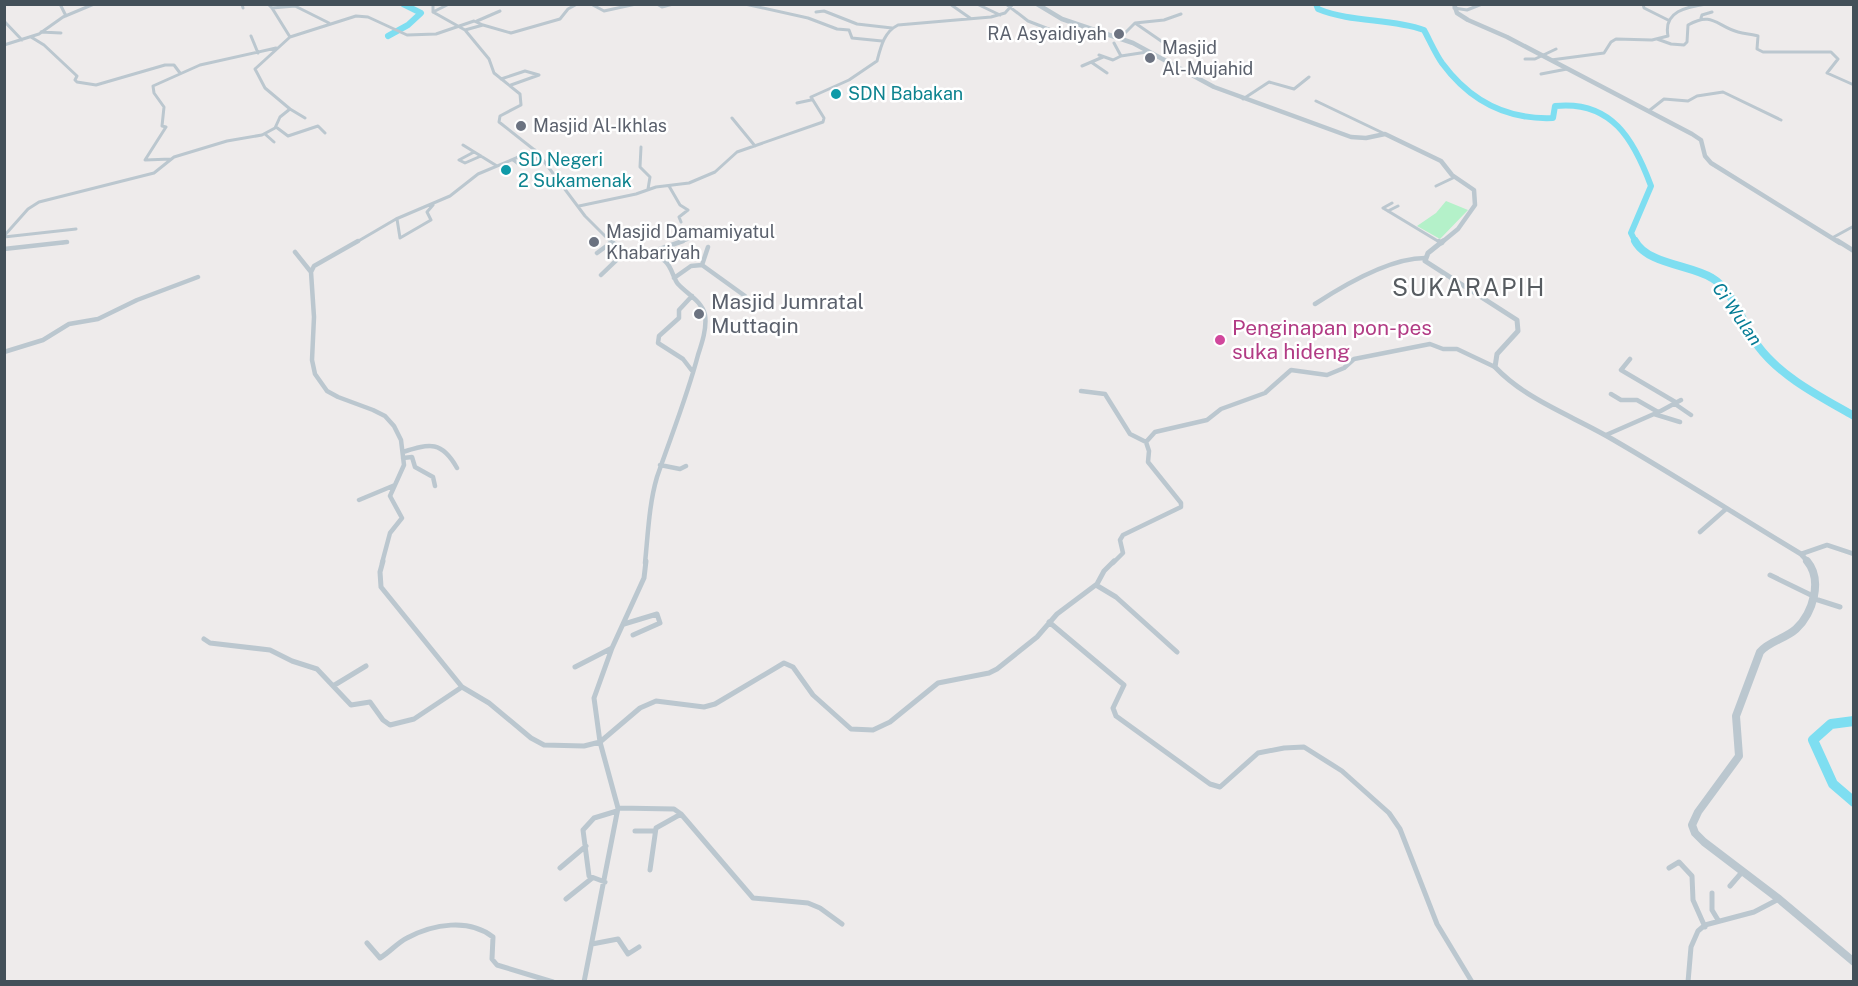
<svg xmlns="http://www.w3.org/2000/svg" width="1858" height="986" viewBox="0 0 1858 986" font-family="'Public Sans',sans-serif">
<style>
.green{fill:#b4f1c9}
.lines{fill:none;stroke-linecap:round;stroke-linejoin:round}
.river-far2{stroke:#7edef1;stroke-width:6}
.river-far1{stroke:#7edef1;stroke-width:8}
.river{stroke:#7edef1;stroke-width:10}
.minor-far2{stroke:#bbc7cf;stroke-width:3}
.minor-far1{stroke:#bbc7cf;stroke-width:4.5}
.minor{stroke:#bbc7cf;stroke-width:5}
.tertiary-far2{stroke:#bbc7cf;stroke-width:4.5}
.tertiary-far1{stroke:#bbc7cf;stroke-width:5}
.tertiary{stroke:#bbc7cf;stroke-width:8}
.worship-dot{fill:#6b7280;stroke:#fff;stroke-width:2}
.culture-dot{fill:#0f9aa8;stroke:#fff;stroke-width:2}
.hotel-dot{fill:#d1479c;stroke:#fff;stroke-width:2}
.labels{text-anchor:middle;stroke-width:5;stroke-linejoin:round;paint-order:stroke}
.far-worship-label{font-size:18px;fill:#5b616d;stroke:#fff;text-anchor:start}
.far-culture-label{font-size:18px;fill:#0d838f;stroke:#fff;text-anchor:start}
.far-water-label{font-size:18px;font-style:italic;fill:#057c95;stroke:#fff}
.worship-label{font-size:21px;fill:#5b616d;stroke:#fff;text-anchor:start}
.hotel-label{font-size:21px;fill:#b23c85;stroke:#fff;text-anchor:start}
.quarter-label{font-size:24px;letter-spacing:1.5px;fill:#575c61;stroke:#fff}
</style>
<rect width="100%" height="100%" fill="#eeebeb"/>
<path class="green" d="M1446,201l22,9 -28,29 -23,-13 19,-13z"/>
<g class="lines">
<path class="river-far2" d="M1316,4l2,5c34,14 71,9 106,21 6,11 11,23 18,33 28,38 64,57 111,55l2,-12c57,-6 79,34 96,80l-20,47 5,10
M388,36l20,-11 13,-12 -18,-9"/>
<path class="river-far1" d="M1635,241c12,23 56,24 77,37 21,12 32,48 46,68 23,31 63,51 96,70"/>
<path class="river" d="M1854,721l-23,3 -18,16 20,44 21,18"/>
<path class="minor-far2" d="M60,4l6,12
M242,4l1,4
M268,4l4,4 23,-2 34,17
M433,4v8l32,18 24,29 5,14 26,21 1,11 -21,11 -1,6 38,30 48,64 27,27
M591,4l13,7 32,-7
M657,4l5,3 11,-3
M745,4l63,14 29,11 12,1 3,8 30,3
M950,4l20,14
M977,4l23,11
M1006,4l22,17 44,17
M1643,4l1,4 24,12
M272,8l18,29
M1454,8l13,2 15,-6
M433,12l16,-8
M816,12l8,-1 33,13 35,4
M1701,18l1,-3 10,-3
M4,21l18,19
M477,21l23,-10
M1135,23l45,31
M465,30l18,-5 28,8 49,-14 8,-10 9,-5
M41,32l20,1
M251,36l7,17
M31,37l13,8 33,31 -2,4 2,2 19,3 69,-20h9l6,8
M1120,38l15,-15 29,-3 17,-6
M1657,39l14,5 13,1 3,-3 1,-17c25,-14 28,1 50,7 7,2 14,2 20,4l-1,13 6,3h68l7,7 -11,14 27,12
M1114,43l7,13
M4,45l35,-11 24,-17 31,-13
M1099,55l14,5 8,-4 26,-4
M1525,59h10l21,-10
M1551,60l53,-7 7,-11 5,-3 36,1 16,-4c-5,-25 19,-29 38,-32
M1091,62l16,11
M1082,66l21,-9
M1541,74l26,-5
M501,79l24,-8 14,4 -28,10
M1243,99l26,-17 25,7 15,-12
M1316,101l69,33
M797,103l14,-3
M290,109l15,9
M1650,110l14,-11 24,2 9,-5 26,-4 58,28
M732,118l23,28
M276,127l12,9 30,-10 7,7
M265,134l9,8
M463,145l34,21
M641,147l-1,20 10,10 -2,12
M474,152l-15,8 6,3 16,-7
M171,159l-26,1 21,-33 -4,-1 2,-19 -10,-14 -1,-7 47,-21 76,-17
M513,160l7,5 21,-8
M537,186l22,-8
M669,186l11,19 8,5 -9,7 2,5
M1436,186l19,-9
M579,206l57,-12 20,-7 33,-4 26,-11 22,-20 86,-30 1,-4 -13,-21 38,-17 28,-19c4,-15 7,-29 21,-36l93,-8 14,-4 8,-9
M1383,208l58,35
M1383,208l9,-5
M1388,211l10,-5
M397,219l3,19 31,-18 -4,-8 6,-7
M4,236l24,-27 11,-7 115,-29 20,-16 53,-16 35,-6 13,-7 5,-11 10,-8 -25,-21 -10,-19 35,-32 66,-21 12,1 39,18 29,-1 38,-13 9,4
M4,237l72,-8
M1832,238l22,-12
M62,243l5,-1
M355,243l41,-24 54,-23 28,-22 57,-24
M678,243l33,-12"/>
<path class="minor-far1" d="M358,241l-44,25 -3,6 3,45 -2,43 3,14 12,17 11,6 35,13 12,6 9,10 7,14 3,25 -14,31 12,22 -12,15 -8,30
M611,241c18,17 41,8 54,20 7,6 8,17 13,23 9,10 24,17 27,31 2,13 -3,28 -7,40 -11,42 -27,81 -41,122 -8,27 -9,57 -12,86
M1439,241l3,2
M4,249l63,-7
M295,252l16,20
M597,253l15,-11
M654,256l3,-6 26,-9
M702,265l6,-18
M601,275l25,-24
M674,278l17,-12 11,-1 43,31
M692,296l-13,14v8l-20,18 -1,7 25,16 10,13
M1315,304c29,-19 75,-46 110,-46
M4,352l39,-12 26,-16 29,-5 39,-19 61,-23
M1630,359l-9,11 56,33
M1081,391l24,3 25,40 16,8
M1611,394l10,6h16l21,12
M1675,404l16,11
M1657,413l24,-13
M1606,435l48,-21 26,8
M403,452c27,-9 39,-11 54,16
M403,458l9,-1 3,10 18,10 2,9
M660,465l20,4 6,-3
M359,500l36,-15
M1700,532l26,-23
M1801,554l26,-9 27,9
M1113,563l10,-10 -3,-13 3,-5 58,-28v-4l-33,-41 1,-11 -3,-9 9,-10 52,-12 14,-11 44,-16 26,-23 36,5 17,-7 10,-9 76,-15 13,5h14l38,18"/>
<path class="minor" d="M383,561l-3,11 1,15 81,100 27,16 42,35 13,7 40,1 16,-4 40,-34 16,-7 48,6 11,-3 69,-41 9,4 20,28 38,34 22,1 17,-8 48,-39 51,-10 8,-4 40,-32 20,-23 40,-30 7,-13 10,-10
M1770,575l45,22
M1096,585l20,12 61,55
M1815,599l25,8
M1049,622l75,63 -11,23 3,8 94,68 10,3 38,-34 26,-5 20,-1 38,24 47,42 11,16 37,95 35,58
M624,624l33,-10 3,9 -27,12
M204,639l6,4 60,7 22,11 25,8 34,36 19,-3 13,18 7,5 24,-6 48,-32
M575,667l37,-19
M333,686l33,-20
M618,808l56,1 7,5 72,84 55,5 12,5 22,16
M635,831h19
M560,868l26,-22
M1669,868l10,-6 13,14 1,24 12,27
M650,870l6,-42 25,-14
M605,882l-16,-6 -6,-46 11,-12 23,-7
M1730,886l13,-15
M1712,893v17l6,10
M566,899l25,-20
M367,943l13,15c10,-6 17,-15 27,-20 26,-14 62,-20 86,-1l-1,22 5,6 56,17
M592,944l26,-5 10,15 11,-7
M584,982l34,-174 -18,-66 -6,-44 18,-50 32,-70 2,-17
M1688,982l3,-35 7,-16 7,-6 49,-13 25,-13"/>
<path class="tertiary-far2" d="M1037,4l25,15 71,24 81,44 137,50 15,1 19,-4 56,27 11,14 22,15 1,15 -17,24 -17,14
M1454,4l3,9 11,7 39,17 185,97 9,6 4,16 6,7 129,80"/>
<path class="tertiary-far1" d="M1443,241l-15,12 -3,8 92,59 1,11 -21,23 -2,13c31,33 78,49 117,72 64,37 126,77 189,115l8,9
M1838,241l16,10"/>
<path class="tertiary" d="M1807,561c16,19 6,52 -11,68 -11,10 -27,12 -36,23l-24,64 3,40 -41,56 -6,13 3,8 9,9 75,57 75,63"/>
</g>
<g class="worship-dot">
<circle cx="1119" cy="34" r="6"/>
<circle cx="1150" cy="58" r="6"/>
<circle cx="521" cy="126" r="6"/>
<circle cx="594" cy="242" r="6"/>
<circle cx="699" cy="314" r="6"/>
</g>
<g class="culture-dot">
<circle cx="836" cy="94" r="6"/>
<circle cx="506" cy="170" r="6"/>
</g>
<circle class="hotel-dot" cx="1220" cy="340" r="6"/>
<g class="labels">
<g class="far-worship-label">
<text x="1107" y="40" text-anchor="end">RA Asyaidiyah</text>
<text x="1162" y="54">Masjid<tspan x="1162" dy="21">Al-Mujahid</tspan></text>
<text x="533" y="132">Masjid Al-Ikhlas</text>
<text x="606" y="238">Masjid Damamiyatul<tspan x="606" dy="21">Khabariyah</tspan></text>
</g>
<g class="far-culture-label">
<text x="848" y="100">SDN Babakan</text>
<text x="518" y="166">SD Negeri<tspan x="518" dy="21">2 Sukamenak</tspan></text>
</g>
<g class="far-water-label">
<text transform="translate(1737 314) rotate(55)" y="6">Ci Wulan</text>
</g>
<g class="worship-label">
<text x="711" y="309">Masjid Jumratal<tspan x="711" dy="24">Muttaqin</tspan></text>
</g>
<g class="hotel-label">
<text x="1232" y="335">Penginapan pon-pes<tspan x="1232" dy="24">suka hideng</tspan></text>
</g>
<g class="quarter-label">
<text x="1469" y="296">SUKARAPIH</text>
</g>
</g>
<rect width="1858" height="986" fill="none" stroke="#435059" stroke-width="12"/>
</svg>
